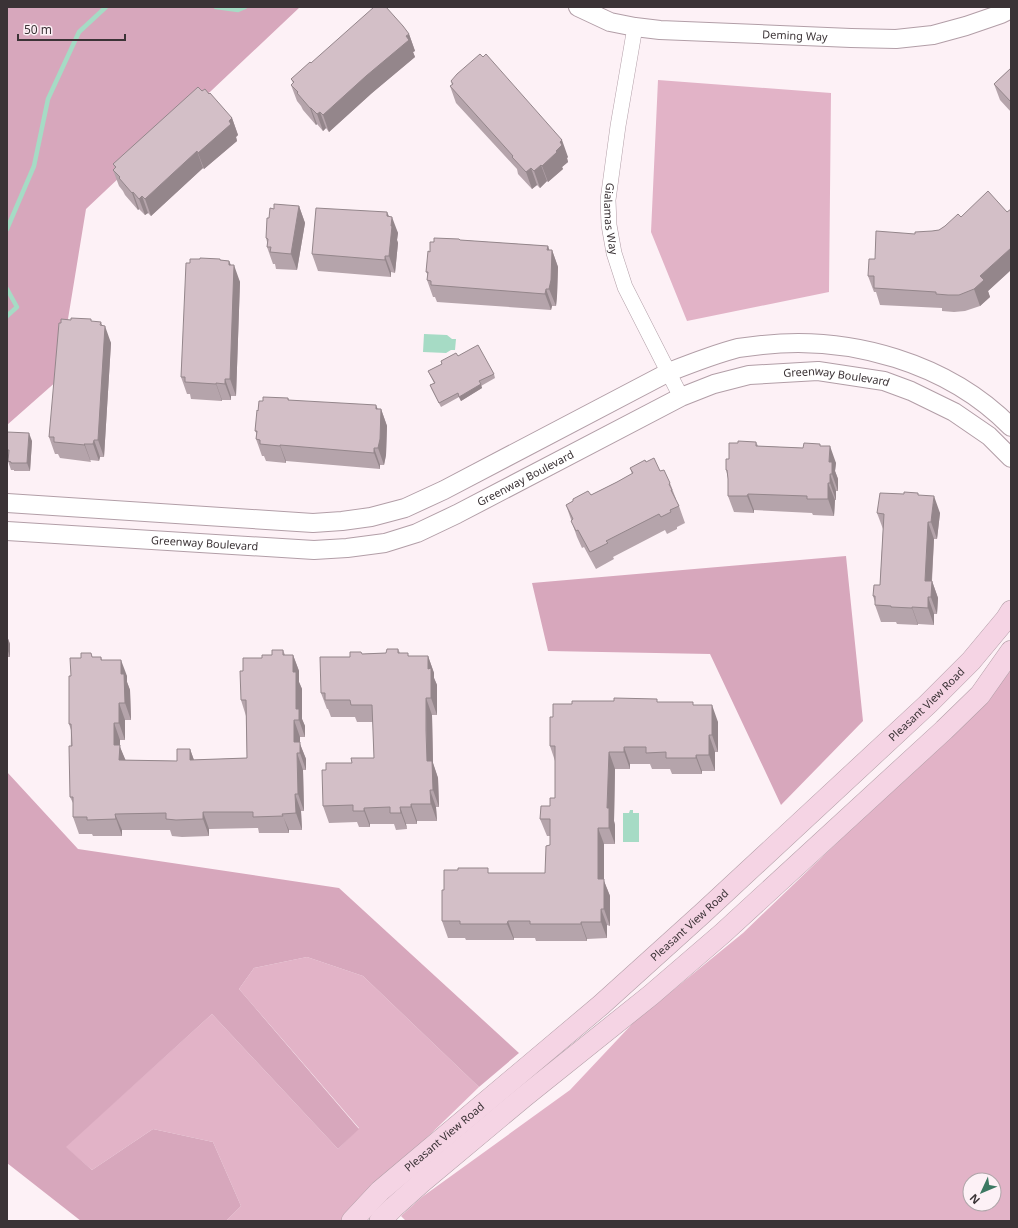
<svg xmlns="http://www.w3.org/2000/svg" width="1018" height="1228" viewBox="0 0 1018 1228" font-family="'Noto Sans',sans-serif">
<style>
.green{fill:#e2b3c7;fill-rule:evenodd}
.forest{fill:#d7a7bc}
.water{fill:#a6dbc5}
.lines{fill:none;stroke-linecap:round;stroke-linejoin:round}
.stream{stroke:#a6dbc5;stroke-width:4.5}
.minor-casing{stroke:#b29ea7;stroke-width:16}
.tertiary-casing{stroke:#b29ea7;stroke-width:20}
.secondary-casing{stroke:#b29ea7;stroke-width:22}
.minor{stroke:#fff;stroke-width:15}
.tertiary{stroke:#fff;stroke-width:18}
.secondary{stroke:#f5d4e4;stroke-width:21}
.wall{fill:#b5a4ab}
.shaded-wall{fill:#94868b}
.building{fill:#d3bfc7;stroke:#94868b}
.labels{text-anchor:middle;stroke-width:3.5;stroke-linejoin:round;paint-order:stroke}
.street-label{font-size:11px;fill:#3b3336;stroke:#fdf1f6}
</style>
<rect width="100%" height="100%" fill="#fdf1f6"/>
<path class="green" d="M658,80l173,13 -2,199 -142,29 -36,-89z
M1011,670v551h-605l-5,-5 21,-19 148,-107 64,-68 109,-89 250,-240zM970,1180h24v24h-24z
M307,957l56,19 116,111 -138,134h-115l15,-15 -28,-64 -60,-13 -61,41 -27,-23 147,-133 126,135 21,-21 -120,-139 15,-21z"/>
<path class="forest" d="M7,7h293l-214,202 -28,171 -51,45z
M846,556l17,165 -82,84 -71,-151 -162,-3 -16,-68z
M7,772l71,77 261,39 180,165 -40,34 -116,-111 -56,-19 -53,11 -15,21 120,140 -21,20 -126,-135 -146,133 26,23 61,-41 60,13 28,64 -15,15h-145l-74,-58z"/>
<path class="water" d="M424,334l23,1 5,4h4l-1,11h-4l-5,3 -23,-1z
M630,810h3v3h6v29h-16v-29h6z"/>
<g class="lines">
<path class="stream" d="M216,7l22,3 7,-3
M7,229l27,-63 14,-67 31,-67 27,-25
M7,289l10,18 -10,9"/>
<g class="minor-casing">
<g id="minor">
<path id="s1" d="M635,27l-17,99 -10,74 1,25 5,28 11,34 56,110"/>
</g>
</g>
<g class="tertiary-casing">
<g id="tertiary">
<path id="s2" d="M578,7l32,15 25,5 25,3 191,8 45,1 37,-4 33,-9 35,-12 10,-5"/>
<path d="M7,503l306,20 29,-2 29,-4 34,-9 39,-18 225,-118c23,-9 46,-18 69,-24 8,-1 16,-2 24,-3 88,-10 186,18 249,82"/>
<path id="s3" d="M7,531l307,19 33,-2 38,-5 32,-10 40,-19 224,-117 33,-13 35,-9 69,-4 66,10 27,10 43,21 35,24 22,22"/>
</g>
</g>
<g class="secondary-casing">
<g id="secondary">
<path id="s4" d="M352,1221l28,-30 221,-186 103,-93 224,-208 43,-43 35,-42 5,-8"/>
<path d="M380,1221l14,-14 28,-25 103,-86 126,-101 72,-62 221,-203 36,-35 31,-44"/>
</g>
</g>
<use href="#minor" class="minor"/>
<use href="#tertiary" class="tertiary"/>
<use href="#secondary" class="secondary"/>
</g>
<path class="wall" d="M409,34l6,17 -2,1 2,5 -43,36 -43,39 -3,-4 -3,3 -6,-7 -1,1 -13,-15 -2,-4 -4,-5 -6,-16 2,-2 -2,-4 20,-16z
M1011,68v44l-11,-12 -6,-16z
M451,81l117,76 -1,1 1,4 -6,5 1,2 -15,13 -1,-1 -7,7 -3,-3 -5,4 -14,-15 -1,-5 -61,-66 -6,-17 2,-1z
M202,91l30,27 6,17 -2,2 1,4 -33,28 -1,-1 -52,48 -3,-3 -3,2 -6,-6 -1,1 -13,-15 -2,-4 -4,-5 -6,-16 2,-2 -2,-4z
M299,206l6,17 -8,47 -21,-1 -1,-5h-2l-6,-17v-5l-1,-4 3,-20 5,-9z
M1011,209v61l-23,21 2,6 -10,9 -15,5 -11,1 -12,-1v-3l-62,-3 -4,-13h-2l-6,-16 7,-17 40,-25 24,-4 22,-13 46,-5z
M387,212l2,4 9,17 -1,7 1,3 -3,30 -4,-1v5l-73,-6 -6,-17z
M460,240l88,6 1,4h3l6,17 -1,29 -1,10h-4l-1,4 -114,-8 -2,-5h-2l-6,-17 1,-5 -2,-3 4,-20 4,-10z
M200,259h20v1l9,1 11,21 -4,114h-5v4h-9v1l-31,-2 -1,-5h-3l-6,-17 9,-114z
M91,319v2l11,5 9,17 -7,114h-4l-1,4 -9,-1 1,2 -31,-4 -2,-4h-3l-6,-17 22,-117z
M458,356l36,18 1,4 -14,8 1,2 -21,13 -2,-4 -18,10 -9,-17 -2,-5 4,-2 -6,-12 14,-7 -1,-3z
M288,398l1,2 92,9 6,17 -1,29 -2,10h-4v4l-94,-8v2l-20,-2 -2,-5h-2l-6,-17 1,-5 -2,-3 3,-20 5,-10z
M7,432l25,9 -2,30h-16v-1h-3l-3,-9 1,-3h-2z
M756,442l2,4 45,2 18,-2 15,17 -1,8 3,8v12h-2v9h-1l-1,16 -21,-1 -1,-2 -58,-3v3l-20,-1 -6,-16v-19l-2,-7 3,-11 9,-16z
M646,462l14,9 10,12 6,16v1l3,6 6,17 -8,4v2l-10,5 -2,-4 -52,27 1,2 -18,10 -12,-22 -2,1 -5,-11 -11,-32 7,-4 18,-6 26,-13 15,-8 -2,-6z
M918,493v2l22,18 -3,26h-3l-2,42 6,17 -1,16h-3v11l-16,-1v1l-21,-1 -1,-2h-15l-6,-17v-3l-2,-6 7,-11 3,-56 -6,-16 27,-19z
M7,636l3,8v13h-3z
M398,649l2,4 9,3h19l6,17v5l3,7v30h-5l1,48 5,15 1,29h-3l1,14h-20v3h-11l1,5 -11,1 -2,-6h-24v3h-11l-2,-5 -28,1 -6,-17 3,-36 26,-7 22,-5 -1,-36h-16l-2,-5h-24l-3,-8h-1l-6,-16 29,-36 12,-3 24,-1z
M283,650l2,5h8l6,16v11l3,7v30l3,7v11h-5v7l6,15v11h-3l1,41h-3l1,19h-13v3h-30l-1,-5 -49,1v7l-27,1 -10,-1 -2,-6h-48v6h-29l-1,-2h-13l-6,-17v-14l-3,-6 1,-67 -2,-6 24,-67h8l1,3 25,16v6l3,8 1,30h-6v20h-5v7l5,13 52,1 13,-12 4,11 53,-2 -1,-42 -5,-16 2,-29 19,-13 10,-3z
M658,702l36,3 24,17v30h-3v19h-13v3h-30l-2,-5h-18l-2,-5h-20v5h-15l-1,52 1,4v19h-11v37l6,15v30l-3,-1v13l-20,1v2h-51l-1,-3h-21v2h-48l-1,-2h-17l-6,-17 2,-31 14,-20 32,3h55l5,-28v-9h-3l-7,-17 10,-13 5,-8v-37l-5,-15 3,-29z"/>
<path class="shaded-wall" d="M409,34l6,17 -2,1 2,5 -43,36 -43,39 -6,-17z
M310,108h1l6,16 -1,1z
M320,112l6,16 -3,3 -6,-17z
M232,118l6,17 -2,2 1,4 -33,28 -6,-16z
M562,140l6,17 -1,1 1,4 -6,5 1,2 -15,13 -6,-16 18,-24z
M197,151l6,17 -52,48 -6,-17z
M541,165l6,16 -7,7 -6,-17z
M531,168l6,17 -5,4 -6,-17z
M133,192l6,17 -1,1 -6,-17z
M142,196l6,17 -3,2 -6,-16z
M299,206l6,17 -8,47 -6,-16z
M387,212l4,12 1,-7 6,16 -1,7 1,3 -3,30 -6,-17z
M548,246l4,12v-8l6,17 -1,29 -1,10 -7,-17z
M1011,248v22l-23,21 2,6 -10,9 -6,-17 6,-13z
M385,256l6,16v5l-6,-17z
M229,261l4,11 1,-7 6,17 -4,114 -6,-17z
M546,289l6,17 -1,4 -6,-16z
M101,322l3,10 1,-6 6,17 -7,114 -6,-17z
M225,379l6,17v4l-6,-16z
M216,383l6,17v1l-6,-17z
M481,384l1,4 -21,13 -2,-4z
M376,405l5,12v-8l6,17 -1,29 -2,10 -6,-17 -2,-39z
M29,433l3,8 -2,30 -3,-8z
M94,440l6,17 -1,4 -6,-17z
M84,444l6,16 1,2 -6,-17z
M280,445l6,16v2l-6,-17z
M830,446l6,17 -1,8 3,8v12l-6,-17 -3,-12z
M374,448l6,17v4l-6,-16z
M830,474l6,17v9l-6,-17z
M828,483l7,17 -1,16 -6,-17z
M748,494l6,16v3l-7,-17z
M934,496l6,17 -3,26 -6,-17z
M928,522l6,17 -3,53 1,-11 6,17 -1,16 -12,-33z
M928,597l6,17v11l-6,-17z
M912,607l6,17v1l-6,-17z
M7,636l3,8v13l-3,-9z
M293,655l6,16v11l3,7v30l3,7v11l-6,-17 -3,-11 -3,-37z
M428,656l6,17v5l3,7v30l-6,-17 -3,-29z
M121,660l6,16v6l3,8 1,30 -6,-17 -4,-29z
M426,698l6,17 1,48 5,15 1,29 -6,-17 -6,-29z
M119,703l6,17v20l-6,-17z
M712,705l6,17v30l-6,-17z
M294,720l6,17v7l6,15v11l-6,-17 -6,-11z
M114,723l6,17v7l6,14 -7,-1 -5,-15z
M709,735l6,17v19l-6,-16z
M624,747l6,17v5l-6,-17z
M190,749l6,17 -6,-6z
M609,752l6,17 -1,52 1,4v19l-6,-16 -2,-20z
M297,753l6,17 1,41 -6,-17z
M696,755l6,16v3l-6,-16z
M430,790l6,17 1,14 -6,-17z
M295,794l6,17 1,19 -6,-17z
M411,804l6,17v3l-6,-17z
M400,807l6,17 1,5 -6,-16z
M364,808l6,16v3l-6,-16z
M203,812l6,17v7l-6,-17z
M115,814l7,16v6l-6,-17z
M282,814l7,16v3l-6,-17z
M598,828l6,16v37l6,15v30l-6,-17 -6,-30z
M601,909l6,16v13l-6,-16z
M508,921l6,17v2l-7,-16z
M581,922l6,17v2l-6,-17z"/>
<path class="building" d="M374,7h12l17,19 6,8 -3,2 3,4 -43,36 -43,39 -3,-3 -3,2 -6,-6h-1l-13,-15 1,-1 -7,-7 3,-3 -3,-3 19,-17 1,1z
M480,54l3,3 3,-3 76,86 -2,2 2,3 -6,6 1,1 -15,14 -1,-1 -7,6 -3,-3 -5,4 -14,-15 1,-1 -63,-70 3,-2 -2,-3 6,-7z
M1011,68v34l-17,-18z
M198,87l4,4 3,-2 4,5 1,-1 22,25 -3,3 2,3 -33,29 -1,-2 -52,48 -3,-3 -3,3 -6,-7 -1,1 -13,-15 1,-1 -7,-7 3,-3 -3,-3z
M988,191l19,21 4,-3v39l-31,28 4,4 -10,9 -15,6h-11l-12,-1v-2l-62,-4v-12h-6l1,-17h6l1,-28 39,3v-2l17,-1 7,-1 6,-4 13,-12 3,3z
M274,204l25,2 -8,48 -21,-2 1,-5h-4l1,-8 -2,-1 1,-20h2l1,-10 4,1z
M316,208l71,4v4l5,1 -1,9h1l-3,30h-4v4l-73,-6z
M434,238l25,1 1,1 88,6 -1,4h5l-1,30 -2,9h-3l-1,5 -114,-9v-4l-4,-1 1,-8h-2l2,-21 2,1v-10h4z
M200,258l20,1v1l9,1v4h5l-4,114h-5v5l-9,-1v1l-31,-2v-5h-4l5,-114h4v-4h10z
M71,318l20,1v2l10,1 -1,3 5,1 -7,114h-4l-1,4h-9l1,1 -31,-3v-5h-5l10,-114h2v-4l10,1z
M478,345l16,29 -15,7 2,3 -22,13 -1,-4 -19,10 -9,-18 5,-2 -7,-12 14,-7 -1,-3 15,-8 2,3z
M263,397l25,1v2l88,5v4h5l-1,30 -2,9h-4v5l-94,-8v1l-20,-2v-4l-4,-1 1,-8h-2l2,-21 1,1 1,-10h4z
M7,432l22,1 -2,30h-16v-1l-3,-1 1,-11h-2z
M738,441l18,1v4l47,2 1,-5 16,1v2h10l-1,16h3v12h-2v9h-2v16h-21v-3l-59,-2 -1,2h-19v-17l-1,-9h-1v-11h3v-16h9z
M654,458l6,13 4,-1 6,13 -1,1 3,6h-1l8,16 -9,4 1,2 -10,5 -2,-3 -53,27 2,2 -18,9 -12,-22 -2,1 -5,-10 2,-2 -7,-14 7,-4v-2l15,-8 3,4 26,-13 16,-9 -3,-5 15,-8 1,2z
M904,492l14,1v2l16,1 -3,26h-3l-3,59h7l-1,16h-3v11l-16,-1v1l-21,-1v-1l-16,-1v-9h-2l1,-11h6l4,-71 -7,-1 3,-20 24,1z
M387,649h11v4h10v3h20v13l3,-1v30h-5v32l1,31h5l1,29h-3l1,14h-20v3h-11l1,6h-11v-6l-26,1v3h-11v-6l-30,1 -1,-36h4v-7h26l-1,-5h23l-2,-53h-21l-1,-5h-25v-7h-4l-1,-36h30v-5h11l1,2 24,-1z
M272,650h11v5h10v17h3v37h3v11h-5v22h6v11h-3l1,41h-3l1,19 -14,1 1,2 -30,1v-5h-50v7l-27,1 -10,-1v-6l-51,1 1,5 -29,1v-3h-14v-20h-3l-1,-51h3l-1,-22h-2v-48h2l-1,-18h11v-5h10l1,4h9v3h20v14h3l1,29h-6v20h-5v22h6l-1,15 58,1v-12h13v11l57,-2 -1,-58h-5l-1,-29h3v-13h19v-3h10z
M614,698l43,1v3h36v3h19v30h-3v20h-13v3h-30v-6l-20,1v-6h-22v5h-15l-2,56h2v20h-11v51h6v30h-3v13h-20v2h-51v-3h-22l-1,3h-47v-3h-18v-31h2v-20h14v-2h30v5h57l1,-27 4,-1v-26h-10l1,-13h9v-8h5v-52h-5v-29h3v-13h19v-3h42z"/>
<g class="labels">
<g class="street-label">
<text dy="4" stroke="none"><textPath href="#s2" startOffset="221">Deming Way</textPath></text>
<text dy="4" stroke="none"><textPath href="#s1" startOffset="194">Gialamas Way</textPath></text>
<text dy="4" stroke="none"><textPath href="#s3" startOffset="869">Greenway Boulevard</textPath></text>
<text dy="4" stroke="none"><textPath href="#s3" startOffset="534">Greenway Boulevard</textPath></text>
<text dy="4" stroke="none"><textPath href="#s3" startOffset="198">Greenway Boulevard</textPath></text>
<text dy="4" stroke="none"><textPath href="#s4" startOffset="773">Pleasant View Road</textPath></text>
<text dy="4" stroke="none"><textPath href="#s4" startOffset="449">Pleasant View Road</textPath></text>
<text dy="4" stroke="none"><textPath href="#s4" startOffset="125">Pleasant View Road</textPath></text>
</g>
</g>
<rect width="1018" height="1228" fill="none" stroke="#3b3336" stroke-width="16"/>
<g transform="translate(982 1192) rotate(226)"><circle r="19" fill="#fdf1f6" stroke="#afa5a9"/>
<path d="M0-3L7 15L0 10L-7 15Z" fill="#3c7862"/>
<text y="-6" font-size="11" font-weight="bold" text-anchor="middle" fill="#3b3336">N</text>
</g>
<path d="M18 34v6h107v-6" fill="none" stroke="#3b3336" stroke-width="2"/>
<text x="24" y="34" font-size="12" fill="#3b3336" stroke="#fdf1f6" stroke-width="3" paint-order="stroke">50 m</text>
</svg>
